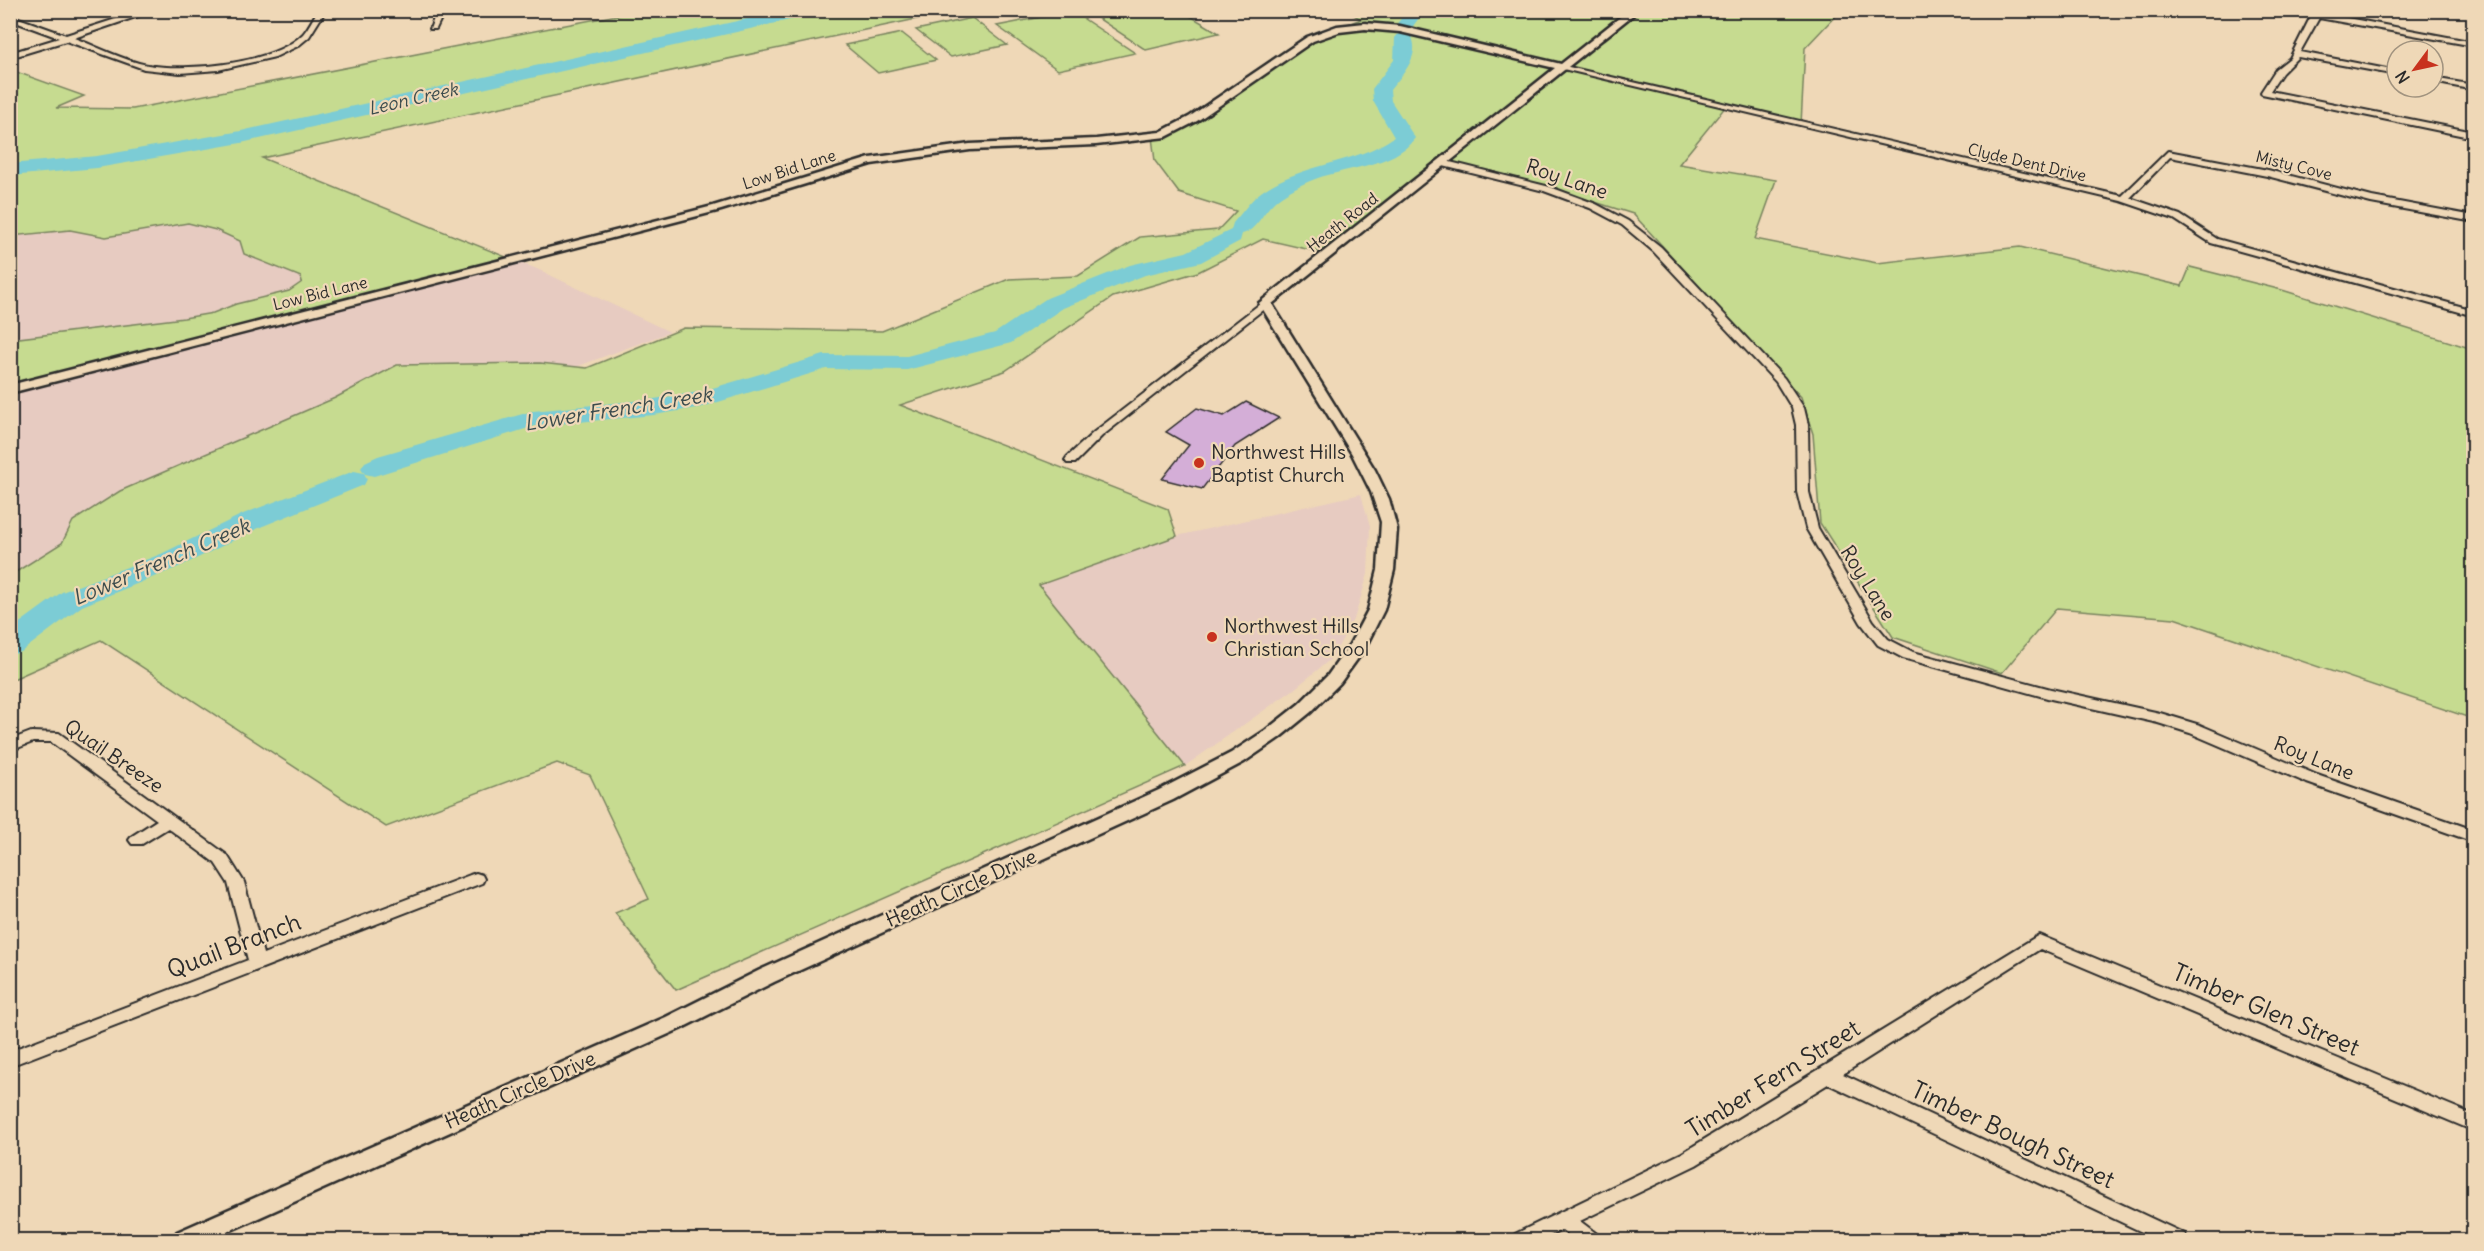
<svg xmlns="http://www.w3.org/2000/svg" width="2484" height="1251" viewBox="0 0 2484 1251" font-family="Delius,sans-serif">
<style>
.built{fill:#e7cbc1}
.green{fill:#c6db90;stroke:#78835e;stroke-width:1.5}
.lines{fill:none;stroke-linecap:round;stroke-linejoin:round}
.river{fill:#7bccd5;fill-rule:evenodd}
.building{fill:#d4aed7;stroke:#2b2b2b;stroke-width:1.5}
.minor-casing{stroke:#2b2b2b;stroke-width:4}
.tertiary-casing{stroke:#2b2b2b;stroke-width:5}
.minor{fill:#efd8b7;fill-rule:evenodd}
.tertiary{fill:#efd8b7;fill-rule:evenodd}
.poi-dot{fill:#c8321e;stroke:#efd8b7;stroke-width:2}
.labels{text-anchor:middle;stroke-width:4.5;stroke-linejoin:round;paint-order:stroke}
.far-street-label{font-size:16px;fill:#2b2b2b;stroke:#efd8b7}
.far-water-label{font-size:18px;font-style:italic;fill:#3b4b4d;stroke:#efd8b7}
.street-label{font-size:20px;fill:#2b2b2b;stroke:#efd8b7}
.poi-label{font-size:20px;fill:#2b2b2b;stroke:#efd8b7;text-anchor:start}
.water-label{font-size:21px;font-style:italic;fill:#3b4b4d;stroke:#efd8b7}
.near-street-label{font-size:24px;fill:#2b2b2b;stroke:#efd8b7}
</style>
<rect width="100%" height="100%" fill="#efd8b7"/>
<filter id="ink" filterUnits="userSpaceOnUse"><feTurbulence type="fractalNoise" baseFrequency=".0167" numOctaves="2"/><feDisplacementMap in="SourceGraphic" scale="12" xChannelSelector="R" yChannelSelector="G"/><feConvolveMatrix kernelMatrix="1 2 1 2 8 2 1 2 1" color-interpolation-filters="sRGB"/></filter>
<g filter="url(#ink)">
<path class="built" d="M261,158l276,111 133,63 -659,245v-377z
M1361,494l9,32 -2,48 -13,42 -23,42 -39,32 -108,76 -147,-182 139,-48z"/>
<path class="green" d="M638,11h316l-692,147 249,101 -500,125v-45l173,-21 29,-5 23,-9 53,-13 13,-9 -1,-5 -57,-23 -4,-13 -24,-11 -28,-7 -82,14 -36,-7 -59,6v-166l73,26 -28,12 77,1z
M1072,11l63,42 -77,17 -61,-44z
M1087,11h95l37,22 -73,17z
M1347,11h493l-35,37 -4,76 -75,-18 -47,58 97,16 -21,59 122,24 143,-16 162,39 8,-19 92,23 191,59v370l-299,-101 -117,-10 -55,65 -109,-36 -73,-114 -7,-89 -12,-37 -168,-183 -51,-16 -140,-35 -114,91 -65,-15 -65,33 -85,25 -108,74 -105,34 268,104 9,27 -138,49 146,181 -509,224 -61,-77 34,-14 -59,-124 -33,-12 -171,64 -285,-187 -90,40v-105l51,-32 11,-22 47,-30 215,-93 62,-33 143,-2 47,5 97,-40 198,3 127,-52 69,-3 62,-39 78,-7 18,-19 -57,-18 -24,-32 -3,-24 10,-2 157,-100 42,-16z
M972,18l35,27 -56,12 -35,-27z
M902,33l34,27 -58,13 -33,-28z"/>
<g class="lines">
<path class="river" d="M787,10h33l-8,5 -571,128 -144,25 -87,8v-12l87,-8 144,-25z
M1408,10h17l-15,20h-12l-3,-4z
M1404,33l6,1c13,20 -8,41 -20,56l1,11 24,37c-20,29 -75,30 -105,43 -12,5 -28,13 -36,21 -11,10 -18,29 -32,32l-2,7 -39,21 -56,13 -82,33 -52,35 -104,27 -81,-1 -124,38 -48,8 -119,11 -161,50 -9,-2 -4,-6 4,-6 13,-6 155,-45 121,-12 45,-7 125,-37 83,1 88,-23 52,-35 83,-33 56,-13 45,-22 2,-7c9,-10 18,-24 28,-31 40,-29 94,-27 133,-55l-21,-36 -1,-12 22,-29 1,-22 3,-4z
M354,471l10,2 3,6 -3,6 -101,41 -82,40 -99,40 -61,46 -11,3v-25l52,-38 99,-38 82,-40z"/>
</g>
<path class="building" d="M1246,402l33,16 -44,28 -33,43 -40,-10 27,-34 -23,-13 31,-24 27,8z"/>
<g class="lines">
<g class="minor-casing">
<path id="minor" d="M144,10h12l-82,28c22,8 50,23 74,27 39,7 126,-1 155,-31 6,-7 10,-16 15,-24h8l-17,27 -11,9 -23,11 -57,13 -38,3 -36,-4 -78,-28 -56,17v-5l49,-15 -49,-18v-5l56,20z
M437,10h8l-9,19h-6z
M2287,10h18l169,32v4l-155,-28 -19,34 97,19v4l-99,-18 -16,16 -12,18 204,41v6l-212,-44 -1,-2 15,-23 14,-11 21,-42z
M1560,65l562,131 46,-45 100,19 104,27 102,19v6l-103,-19 -104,-27 -97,-19 -40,41 50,17 37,24 257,71v6l-263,-73 -37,-24 -53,-18 -558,-132h-3z
M2433,78l41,7v5l-41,-8z
M1442,160l108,27 46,17 32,17 33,26 123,131 20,30 4,17 1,67 9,36 55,93 15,18 25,13 138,37 109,24 40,12 117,50 157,55v12l-167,-59 -117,-50 -32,-10 -107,-24 -148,-41 -25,-13 -17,-22 -55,-95 -9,-36 -1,-67 -4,-17 -16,-26 -123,-131 -31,-26 -32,-17 -46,-17 -105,-26 -2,-2z
M1265,300l5,3 -1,2 -167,131 -27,27h-8l-2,-3 2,-3 27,-25z
M31,732l28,1 168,122 17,27 19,72 207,-79 6,-2 6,2 2,4 -2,4 -472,183v-15l238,-91 -20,-77 -13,-20 -47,-35 -26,16h-10l-3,-4 3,-4 25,-16 -106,-78h-18l-23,9v-11z
M2039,935l435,180v16l-434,-182 -197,125 342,160 2,6h-28l-331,-156 -132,81 -116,56 17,13 2,6h-24l-13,-10 -21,10h-28l2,-6 167,-81z"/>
</g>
<g class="tertiary-casing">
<path id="tertiary" d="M1629,10h10l-367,294 103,166 14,29 8,30 -3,41 -10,40 -20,40 -24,33 -29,29 -32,26 -35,24 -71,38 -399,182 -94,47 -471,211h-36l4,-8 489,-215 94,-47 399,-180 72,-37 35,-23 33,-26 29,-29 22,-31 18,-34 10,-40 3,-48 -10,-30 -19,-38 -93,-151 296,-235 -155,-36 -35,-3 -26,3 -26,9 -116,80 -31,16 -70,8 -126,5 -99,14 -150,46 -711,183v-8l703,-179 157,-48 100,-14 126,-5 64,-7 29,-15 118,-80 30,-11 28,-3 35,3 161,38z"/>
</g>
<use href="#minor" class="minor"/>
<use href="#tertiary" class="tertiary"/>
</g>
</g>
<g class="poi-dot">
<circle cx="1199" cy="463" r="6"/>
<circle cx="1212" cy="637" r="6"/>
</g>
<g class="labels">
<g class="far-street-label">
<text transform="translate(2027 162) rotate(13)" y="6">Clyde Dent Drive</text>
<text transform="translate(2294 165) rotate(14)" y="6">Misty Cove</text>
<text transform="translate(789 169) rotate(-18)" y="6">Low Bid Lane</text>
<text transform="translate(1342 222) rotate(-38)" y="6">Heath Road</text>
<text transform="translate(320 293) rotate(-14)" y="6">Low Bid Lane</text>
</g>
<g class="far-water-label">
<text transform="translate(413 99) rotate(-13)" y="6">Leon Creek</text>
</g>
<g class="street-label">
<text transform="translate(1567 179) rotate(19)" y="7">Roy Lane</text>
<text transform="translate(1868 583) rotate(58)" y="7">Roy Lane</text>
<text transform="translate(114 756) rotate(34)" y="7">Quail Breeze</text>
<text transform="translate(2314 758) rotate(22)" y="7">Roy Lane</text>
<text transform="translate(961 888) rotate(-24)" y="7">Heath Circle Drive</text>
<text transform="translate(520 1090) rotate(-24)" y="7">Heath Circle Drive</text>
</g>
<g class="poi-label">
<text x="1211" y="459">Northwest Hills<tspan x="1211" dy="23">Baptist Church</tspan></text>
<text x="1224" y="633">Northwest Hills<tspan x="1224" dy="23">Christian School</tspan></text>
</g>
<g class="water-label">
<text transform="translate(618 409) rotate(-9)" y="7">Lower French Creek</text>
<text transform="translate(161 562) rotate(-23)" y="7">Lower French Creek</text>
</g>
<g class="near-street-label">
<text transform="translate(234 946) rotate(-21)" y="8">Quail Branch</text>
<text transform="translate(2266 1010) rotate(23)" y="8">Timber Glen Street</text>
<text transform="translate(1773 1079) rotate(-32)" y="8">Timber Fern Street</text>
<text transform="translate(2013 1135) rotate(25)" y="8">Timber Bough Street</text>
</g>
</g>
<rect width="2484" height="1251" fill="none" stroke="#efd8b7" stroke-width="36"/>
<rect x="18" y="18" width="2448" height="1215" fill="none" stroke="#2b2b2b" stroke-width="2" filter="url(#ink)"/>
<g transform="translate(2415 69) rotate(237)"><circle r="28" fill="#efd8b7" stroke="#a1937f" stroke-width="1.5"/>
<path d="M0-4.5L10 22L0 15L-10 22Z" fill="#c8321e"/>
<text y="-9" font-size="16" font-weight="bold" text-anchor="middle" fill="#2b2b2b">N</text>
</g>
</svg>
